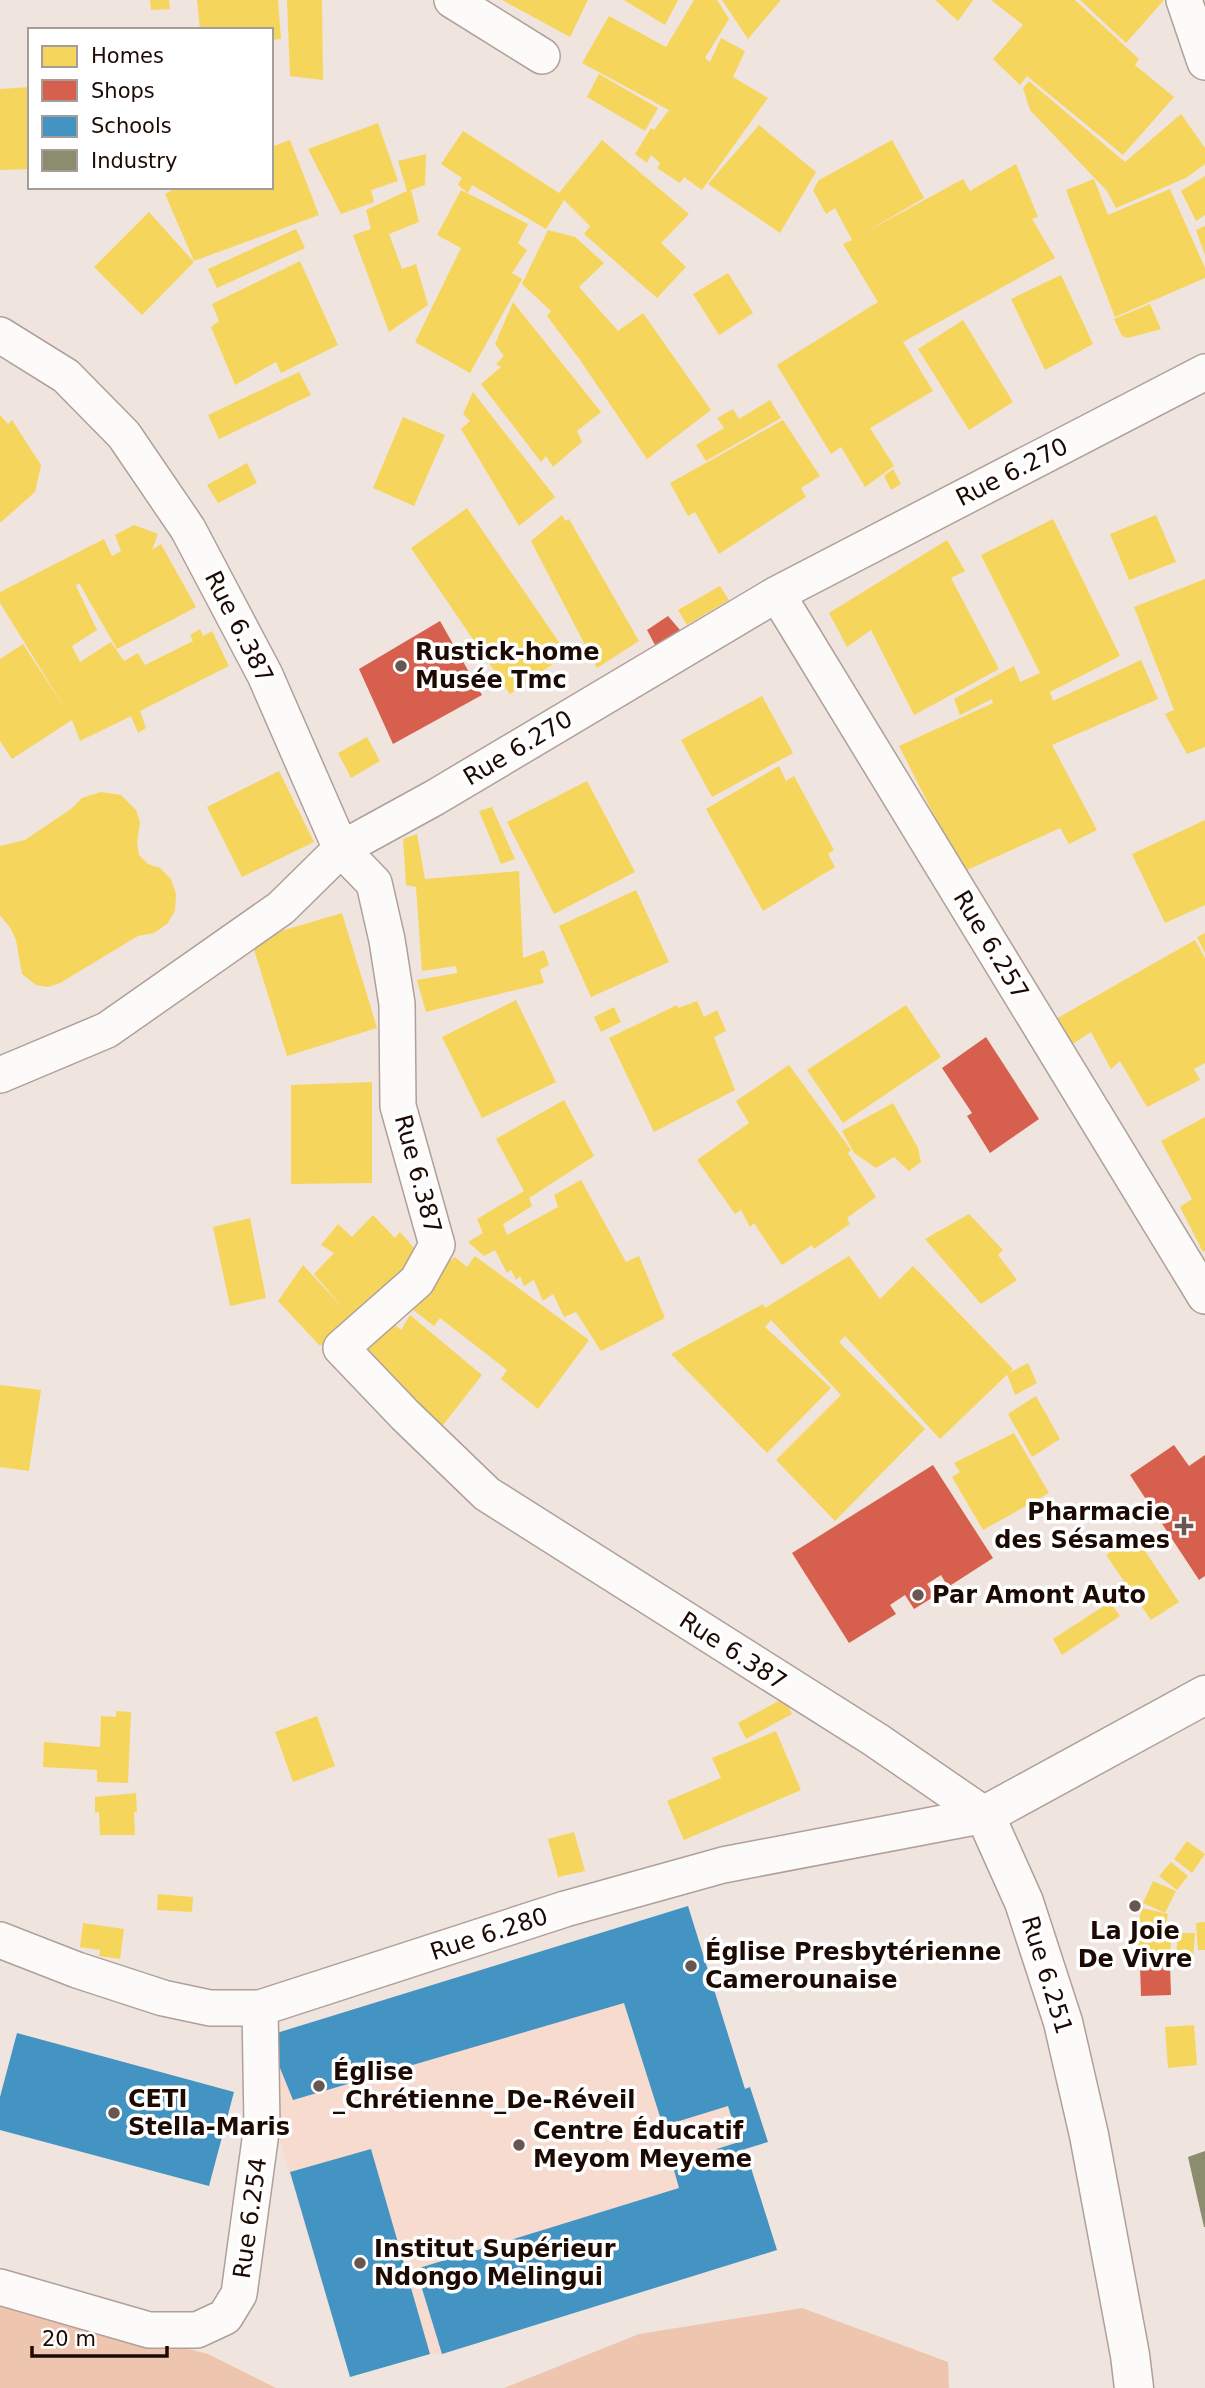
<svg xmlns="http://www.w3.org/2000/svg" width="1205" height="2388" viewBox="0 0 1205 2388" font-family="'DejaVu Sans',sans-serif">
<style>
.built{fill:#f6dbce}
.green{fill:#eec5af}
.homes{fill:#f6d55c}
.shops{fill:#d6604d}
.schools{fill:#4393c3}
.industry{fill:#8c8c6e}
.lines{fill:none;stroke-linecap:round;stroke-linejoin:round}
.street-casing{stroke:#afa099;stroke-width:38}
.secondary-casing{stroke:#afa099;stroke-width:41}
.street{stroke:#fdfbfa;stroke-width:35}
.secondary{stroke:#fdfbfa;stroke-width:38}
.poi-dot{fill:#675750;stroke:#fff;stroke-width:2.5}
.labels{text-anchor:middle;stroke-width:7;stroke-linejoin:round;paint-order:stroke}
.street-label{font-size:24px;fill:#1d0b03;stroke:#fff}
.poi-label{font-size:24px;font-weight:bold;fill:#1d0b03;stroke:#fff;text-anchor:start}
</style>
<rect width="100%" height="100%" fill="#f0e4de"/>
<path class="built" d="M688,1906l57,182 5,-1 18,55 -23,8 32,100 -335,104h-12l-80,23 -81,-272 -2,-69z"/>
<path class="green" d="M0,2300l208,54 68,34h-276z
M802,2308l146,54 1,26h-445l135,-54z"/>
<path class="homes" d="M150,0h19l1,9 -19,1z
M197,0h81l3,39 -10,1v-10h-71z
M287,0h35l1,80 -33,-4z
M502,0h86l-18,37z
M624,0h54l-13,25z
M694,0h23l12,19 -24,39 5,4 11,-24 24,13 -12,26 35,21 -66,92 -18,-13 -4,6 -23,-15 3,-5 -9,-8 -4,8 -12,-9 16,-26 3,2 15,-20 -87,-47 27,-47 57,31z
M722,0h59l-33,39z
M935,0h38l-15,21z
M991,0h84l64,59 -4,6 39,32 -51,58 -96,-79 -7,9 -27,-26 30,-34z
M1080,0h84l-38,43z
M599,74l59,34 -13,23 -58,-34z
M1029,81l96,81 56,-48 24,34v16l-19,14 -70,30 -9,-17 -77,-81 -7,-22z
M30,87v82l-30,1v-81z
M378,123l20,58 -27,9 3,12 -33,12 -33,-65z
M759,125l57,47 -36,61 -72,-49z
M463,131l96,62 43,-53 87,74 -28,29 25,24 -29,31 -73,-64 6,-8 -26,-26 -18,29 -74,-44 -4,8 -10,-8 4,-7 -21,-14z
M290,140l29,75 -125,46 -29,-67 9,-5 -1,-2h98v-40z
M892,140l32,58 -60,35 99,-54 7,12 46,-27 22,53 -6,2 23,39 -152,84 30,49 -63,37 24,38 -29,21 -24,-40 -10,7 -54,-89 101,-63 -35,-58 9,-4 -17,-32 -9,6 -13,-24 6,-10z
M426,154l-1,31 -14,5 8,32 -30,12 13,35 14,-5 12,41 -39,27 -36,-97 18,-6 -5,-19 41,-19 -9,-30z
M1205,176v39l-9,6 -15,-30z
M1094,179l14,36 62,-26 35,79v10l-90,39 -49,-127z
M461,190l67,34 -10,19 9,7 -15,23 10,6 -52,94 -55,-31 46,-94 -24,-13z
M149,212l45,50 -52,53 -48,-48z
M1205,226v29l-9,-25z
M296,229l9,19 -88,40 -9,-19z
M548,230l27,7 29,26 -25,24 39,44 25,-18 68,97 -64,49 -67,-99 -33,-44 4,-5 -29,-27z
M300,261l38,84 -57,28 -5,-11 -41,23 -24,-58 8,-6 -7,-17z
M728,273l25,40 -34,22 -26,-41z
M1061,275l32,69 -48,26 -34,-71z
M513,302l88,110 -24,19 5,11 -29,25 -7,-11 -5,6 -60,-78 20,-17 -5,-3 8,-8 -9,-12z
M1150,304l11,25 -33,9 -6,-2 -8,-17z
M963,320l50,82 -44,28 -51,-81z
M299,372l12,23 -92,44 -11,-24z
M473,392l82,105 -36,29 -58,-97 9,-8 -7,-7z
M770,400l11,18 -75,43 -10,-16 28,-17 -7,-10 16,-9 6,10z
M0,415l8,9 4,-4 29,45 -6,27 -35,31z
M403,417l42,18 -31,71 -41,-18z
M783,420l37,56 -19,12 5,9 -87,57 -24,-42 -7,4 -18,-33z
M247,463l10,20 -39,20 -11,-18z
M893,469l8,15 -10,6 -7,-14z
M467,508l100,146 -57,40 -99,-146z
M562,515l3,6 4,-2 70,122 -42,27 -66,-127z
M1156,515l20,47 -47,18 -19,-46z
M1053,519l67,137 -70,36 3,9 88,-41 17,39 -106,46 45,85 -28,14 -9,-16 -97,44 -64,-126 94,-43 -1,-4 -32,16 -6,-16 60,-33 6,16 20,-9 -59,-118z
M134,525l24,9 -6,16 9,-6 35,63 -79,42 -38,-66 -3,3 21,44 -25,16 8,16 31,-20 13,19 14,-8 7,12 48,-24 -3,-6 10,-6 3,7 9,-5 17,35 -89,45 6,17 -8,5 -7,-17 -51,25 -8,-21 -60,39 -12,-18v-82l23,-15 43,66 -66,-107v-11l104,-53 8,17 9,-5 -6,-16z
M947,540l18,31 -14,7 48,91 -85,46 -43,-85 -24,17 -18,-34z
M1205,579v168l-18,7 -22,-40 9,-4 -40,-103z
M720,586l9,14 -42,25 -9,-15z
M762,696l31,57 -81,44 -31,-57z
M367,737l13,24 -29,17 -13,-25z
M779,766l7,15 8,-5 40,74 -6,4 7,13 -72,44 -57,-102z
M279,771l35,71 -72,35 -35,-70z
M587,781l48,91 -81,42 -47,-92z
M101,792l20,3 15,15 4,12 -3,21 2,12 9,9 12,4 11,11 5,15 -1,17 -8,13 -13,9 -16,3 -78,47 -12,4 -12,-2 -14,-11 -6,-34 -5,-11 -11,-14v-69l25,-6 46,-31 11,-11z
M492,807l23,52 -14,5 -22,-53z
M1205,820v85l-40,18 -33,-69z
M417,834l8,45 94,-8 4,87 21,-8 5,15 -9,5 4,13 -118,29 -9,-32 40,-7 -1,-7 -34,5 -6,-84 -10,-2 -3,-46z
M636,890l33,72 -78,35 -32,-71z
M342,913l35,115 -90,28 -36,-116z
M1205,933v20l-8,-16z
M1195,940l10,18v105l-11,6 6,11 -53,27 -27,-46 -9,8 -20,-37 -29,19 -15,-27z
M516,1000l40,82 -74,36 -40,-81z
M697,1001l7,16 13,-7 9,21 -12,6 21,53 -81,42 -45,-94 68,-33 1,3z
M906,1005l35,52 -98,66 -36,-53z
M614,1007l7,15 -20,10 -7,-15z
M789,1065l62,85 -3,3 28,44 -29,21 3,6 -36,25 -2,-4 -30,20 -28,-42 -4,4 -9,-17 -6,4 -38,-54 52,-37 -13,-22z
M372,1082v101l-81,1v-99z
M564,1100l30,56 -65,42 3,8 -29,18 4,11 51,-28 -4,-12 27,-15 45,82 13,-6 26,62 -64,33 -25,-39 -12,5 -11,-23 -10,7 -9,-21 -10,6 -4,-10 -4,4 -5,-10 -4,3 -12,-23 -11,6 -16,-14 15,-9 -6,-14 47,-28 -28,-52z
M893,1103l25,45 3,14 -12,9 -15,-14 -18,11 -22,-15 -12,-22z
M1205,1117v134l-2,1 -23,-45 12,-8 -31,-58z
M969,1214l34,36 -5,5 19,25 -36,24 -56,-65z
M373,1215l22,23 5,-6 22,25 -102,89 -42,-45 25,-36 41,44 -30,-35 20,-21 -13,-8 17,-21 14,13z
M250,1218l16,80 -36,8 -17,-79z
M475,1256l114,84 -51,69 -37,-30 6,-9 -67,-52 -6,8 -34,-26 16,-16 39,-27 12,10z
M849,1256l31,43 33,-33 100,103 -73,70 -95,-103 -6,6 86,87 -90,92 -59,-61 65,-65 -70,-75 -6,7 66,61 -64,65 -96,-99 92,-50 2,4z
M410,1315l72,60 -39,50 -83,-68 32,-35 9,8z
M1028,1363l9,20 -22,12 -8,-21z
M0,1385l41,5 -12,81 -29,-4z
M1036,1396l24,43 -28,18 -24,-43z
M1014,1433l35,60 -66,37 -31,-53 8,-5 -6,-9z
M1135,1536l44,66 -28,18 -45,-65z
M1110,1602l10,14 -58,39 -9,-16z
M784,1698l8,16 -46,25 -8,-16z
M116,1711l15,1 -3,71 -31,-1v-12l-54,-3 1,-25 56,5 1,-31 15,1z
M317,1716l18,50 -42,16 -18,-50z
M776,1731l25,59 -117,50 -17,-39 54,-23 -9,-20z
M136,1793l1,19h-3l1,23h-35l-1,-23 -4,1v-16z
M574,1832l11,39 -27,6 -10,-38z
M1187,1841l18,13 -13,19 -18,-14z
M1171,1862l17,14 -11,14 -18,-14z
M1153,1881l23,10 -11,22 -22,-10z
M158,1894l35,3 -1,15 -35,-2z
M1142,1908l26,6 -5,25 -27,-6z
M1205,1922v28h-7l-2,-27z
M83,1923l41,6 -4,30 -21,-3 1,-6 -20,-3z
M1178,1933h17l-2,25 -17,-2z
M1138,1939l33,1 -1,22 -32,-1z
M1194,2025l3,40 -29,3 -3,-41z"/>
<path class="shops" d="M668,616l12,14 -25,15 -8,-15z
M440,621l42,74 -89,49 -34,-75z
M986,1037l53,82 -49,34 -23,-37 5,-3 -30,-45z
M1174,1445l15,21 16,-11v121l-6,4 -69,-105z
M933,1465l60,93 -45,29 -7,-12 -14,9 8,12 -21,13 -9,-14 -15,10 6,9 -47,29 -57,-90z
M1140,1965h30l1,30 -30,1z"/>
<path class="schools" d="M688,1906l57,183 5,-2 18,55 -23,7 32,101 -335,104 -26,-85 263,-81 -7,-25 67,-21 -11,-36 -65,20 -39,-123 -331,97 -26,-64z
M17,2033l217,59 -25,94 -209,-56v-33z
M371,2149l59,205 -80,23 -60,-205z"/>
<path class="industry" d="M1205,2151v76h-1l-16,-70z"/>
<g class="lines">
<g class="street-casing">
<path id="street" d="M452,0l90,56
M1184,0l21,62
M0,335l66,41 58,59 64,94 77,146 76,174 33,34 13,57 10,64 1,102 39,139 -20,36 -76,67 64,67 82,79 389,246 109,75
M777,594l428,702
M0,1075l107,-45 174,-122 60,-59 93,-51 343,-204 428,-222
M0,1940l77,30 86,28 47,10h50l305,-99 158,-44 262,-50
M0,2287l149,43h48l28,-13 14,-23 23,-169 -2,-117"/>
</g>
<g class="secondary-casing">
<path id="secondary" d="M1134,2388l-4,-33 -41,-220 -26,-113 -39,-120 -39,-87 220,-120"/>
</g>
<use href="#street" class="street"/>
<use href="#secondary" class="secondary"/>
</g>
<g class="poi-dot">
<circle cx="401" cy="666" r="7"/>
<path d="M1180.5 1515.5h7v7h7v7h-7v7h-7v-7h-7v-7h7z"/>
<circle cx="918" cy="1595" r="7"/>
<circle cx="1135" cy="1906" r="7"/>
<circle cx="691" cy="1966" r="7"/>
<circle cx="319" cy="2086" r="7"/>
<circle cx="114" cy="2113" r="7"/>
<circle cx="519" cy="2145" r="7"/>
<circle cx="360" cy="2263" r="7"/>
</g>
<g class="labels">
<g class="street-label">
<text transform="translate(1012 472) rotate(-27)" y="8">Rue 6.270</text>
<text transform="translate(239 627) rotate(63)" y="8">Rue 6.387</text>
<text transform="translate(518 748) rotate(-31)" y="8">Rue 6.270</text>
<text transform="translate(991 945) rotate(59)" y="8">Rue 6.257</text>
<text transform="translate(418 1174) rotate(75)" y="8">Rue 6.387</text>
<text transform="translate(733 1651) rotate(33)" y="8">Rue 6.387</text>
<text transform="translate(489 1934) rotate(-18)" y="8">Rue 6.280</text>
<text transform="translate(1047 1975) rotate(73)" y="8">Rue 6.251</text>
<text transform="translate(250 2218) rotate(-82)" y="8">Rue 6.254</text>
</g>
<g class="poi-label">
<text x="415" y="660">Rustick-home<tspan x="415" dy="28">Musée Tmc</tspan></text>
<text x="1170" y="1520" text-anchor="end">Pharmacie<tspan x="1170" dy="28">des Sésames</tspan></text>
<text x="932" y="1603">Par Amont Auto</text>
<text x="1135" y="1939" text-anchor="middle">La Joie<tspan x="1135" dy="28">De Vivre</tspan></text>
<text x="705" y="1960">Église Presbytérienne<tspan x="705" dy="28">Camerounaise</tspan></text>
<text x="333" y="2080">Église<tspan x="333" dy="28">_Chrétienne_De-Réveil</tspan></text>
<text x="128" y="2107">CETI<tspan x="128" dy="28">Stella-Maris</tspan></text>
<text x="533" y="2139">Centre Éducatif<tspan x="533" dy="28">Meyom Meyeme</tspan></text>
<text x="374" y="2257">Institut Supérieur<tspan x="374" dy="28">Ndongo Melingui</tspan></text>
</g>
</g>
<rect x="28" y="28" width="245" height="161" fill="#ffffff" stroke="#a59d9a" stroke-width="2"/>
<rect x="42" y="46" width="35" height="21" fill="#f6d55c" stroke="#a59d9a" stroke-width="2"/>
<text x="91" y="63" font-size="21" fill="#1d0b03">Homes</text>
<rect x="42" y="80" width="35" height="21" fill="#d6604d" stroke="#a59d9a" stroke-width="2"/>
<text x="91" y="98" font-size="21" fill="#1d0b03">Shops</text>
<rect x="42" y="116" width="35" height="21" fill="#4393c3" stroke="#a59d9a" stroke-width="2"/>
<text x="91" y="133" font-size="21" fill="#1d0b03">Schools</text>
<rect x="42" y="150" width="35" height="21" fill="#8c8c6e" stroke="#a59d9a" stroke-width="2"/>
<text x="91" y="168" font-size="21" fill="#1d0b03">Industry</text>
<path d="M32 2346v10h135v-10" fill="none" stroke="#1d0b03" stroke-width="3.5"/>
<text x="42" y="2346" font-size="21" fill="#1d0b03" stroke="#ffffff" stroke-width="5" paint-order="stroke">20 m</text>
</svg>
